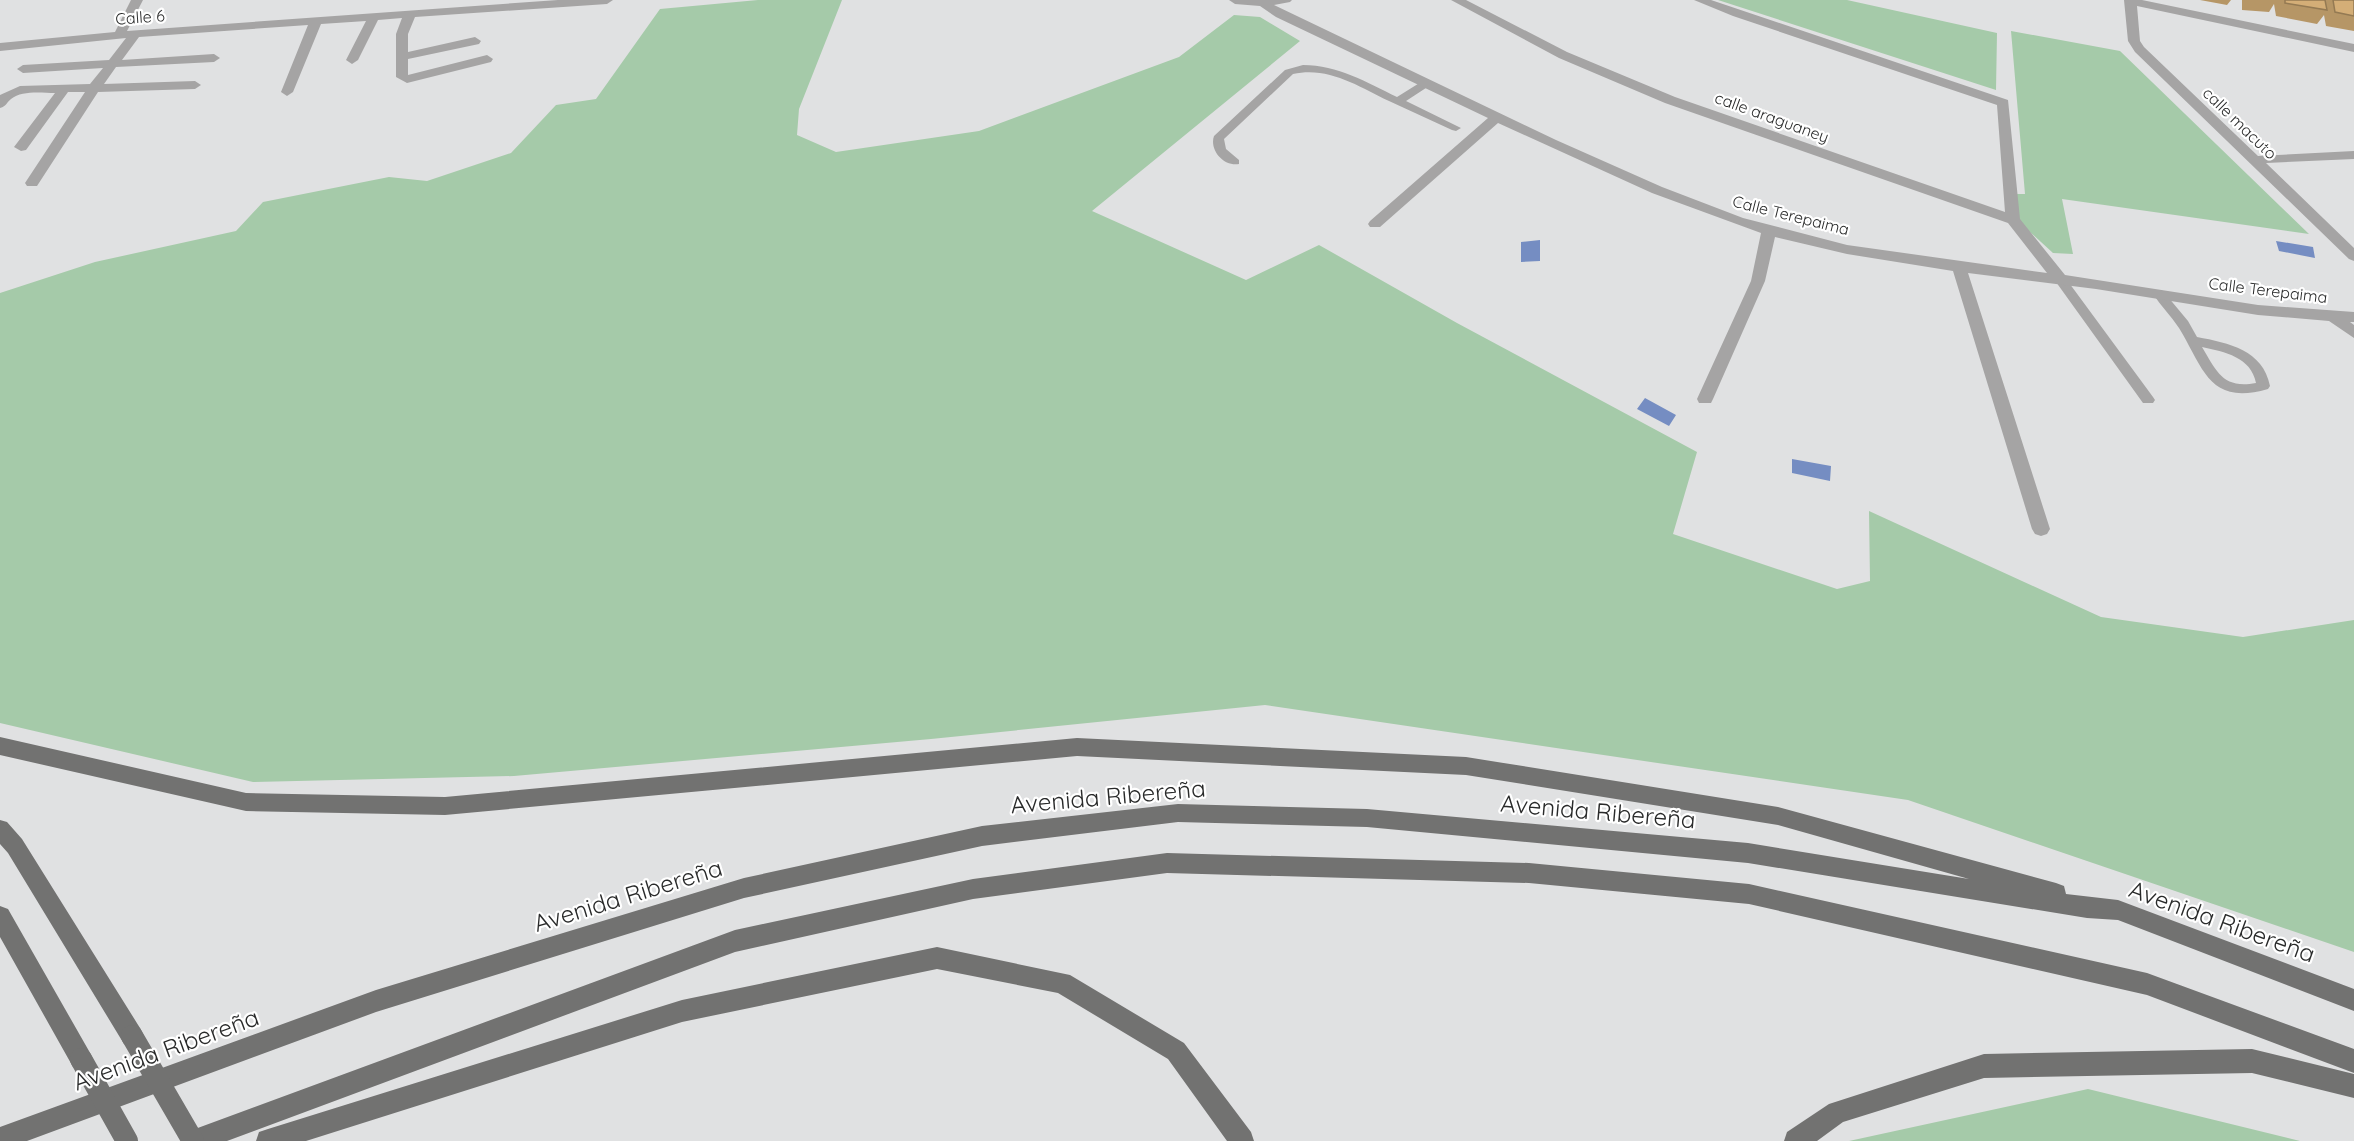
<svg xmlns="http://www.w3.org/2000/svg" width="2354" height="1141" viewBox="0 0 2354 1141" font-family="Quicksand,sans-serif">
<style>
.green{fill:#a5caa9}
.water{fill:#758dc2}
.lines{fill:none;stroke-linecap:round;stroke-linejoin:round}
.lane{fill:#a5a4a4;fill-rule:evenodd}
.street{fill:#a5a4a4;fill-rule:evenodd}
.primary{fill:#727271;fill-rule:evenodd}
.primary-bridge{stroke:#727271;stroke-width:22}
.wall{fill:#b69666}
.building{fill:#d4ae77;stroke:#947a53;stroke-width:1.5}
.labels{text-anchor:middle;stroke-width:4.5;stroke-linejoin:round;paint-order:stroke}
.far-street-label{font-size:16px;fill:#292a2a;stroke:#fff}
.near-street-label{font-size:24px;fill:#292a2a;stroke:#fff}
</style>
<rect width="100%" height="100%" fill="#e0e1e2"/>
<path class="green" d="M758,0h84l-43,109 -2,26 39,17 143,-21 200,-74 55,-42 26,2 40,24 -208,170 154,69 73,-35 138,78 240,129 -24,82 164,55 33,-8 -1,-70 232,106 142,20 111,-17v332l-446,-152 -643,-95 -334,34 -417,37 -261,6 -253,-59v-430l95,-31 141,-31 27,-29 126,-25 38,4 84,-28 45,-48 40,-6 64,-90z
M1718,0h129l150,33 -1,57z
M2011,31l109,20 189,183 -247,-35 11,55 -20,-1 -35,-32 -3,-27h10z
M2088,1089l212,52h-451z"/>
<path class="water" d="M1540,240v21l-19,1v-20z
M2276,241l37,6 2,11 -36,-7z
M1645,398l31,17 -7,11 -32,-17z
M1792,459l39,7 -1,15 -38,-8z"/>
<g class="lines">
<path class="lane" d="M1303,65c35,0 63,17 94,32l24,-15h8v4l-23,15 55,27 -5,3 -4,-1c-21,-10 -42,-19 -63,-29 -31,-15 -61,-35 -96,-27l-69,65 2,10 13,11v4c-15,3 -30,-14 -25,-28l71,-66z
M2060,275l4,1 89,121 2,3 -2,3h-10l-87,-121 -2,-3 2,-3z
M2159,290l4,1 25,30 9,16c32,6 66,13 73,49l-2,3c-59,17 -64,-20 -89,-61 -8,-12 -18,-22 -26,-34zM2202,347c23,5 49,10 54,36 -33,6 -39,-11 -54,-36z"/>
<path class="street" d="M131,0h12l-16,31 431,-31h55l-6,4 -192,13 -7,17v18l67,-15 6,4 -2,3 -71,15v16l79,-20 6,4 -2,3 -84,21 -11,-6v-43l6,-16 -24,2 -20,40 -6,4 -6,-4 20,-39 -45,3 -28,68 -6,4 -6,-4 27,-67 -169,12 -17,23 92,-6 6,4 -6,4 -98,5 -12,17 91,-3 6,4 -6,4 -97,3 -61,94h-10l-2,-3 60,-91h-17l-42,58 -5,1 -7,-4 41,-54c-13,0 -33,-3 -44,6 -5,4 -4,7 -11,9v-13l20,-9 70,-2 13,-16 -80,5 -6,-4 6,-4 86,-5 17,-22 -126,13v-8l115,-11z
M1229,0h63l-2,2 -16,3 282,135 106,47 81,31 104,27 200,28 -39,-50 -343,-120 -106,-45 -108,-58h15l101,52 108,45 330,115 -8,-107 -264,-89 -39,-16h17l297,100 12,119 45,56 193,30 96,7v10h-4l4,3v13l-25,-17 -71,-6 -162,-26 -128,-16 82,256 -3,5 -6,2 -6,-2 -3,-5 -79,-258 -106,-17 -72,-17 -10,44 -52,118 -2,4h-12l-2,-4 54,-118 10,-48 -109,-40 -154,-70 -118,104h-10l-2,-3 2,-3 118,-103 -212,-101 -16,-11 -25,-2z
M2124,0h18l212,44v8l-217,-46 3,35 4,6 114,109 96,-5v8l-88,4 88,85v13l-5,-2 -214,-207 -7,-11z"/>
<path class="primary" d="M0,737l246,56 199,4 632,-59 389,19 312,50 278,76 8,3 2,8 52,6 236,89v22l-236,-91 -31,-2 -339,-55 -381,-36 -189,-5 -196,24 -238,52 -368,114 -349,129h-27v-14l376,-137 368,-112 238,-52 196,-22 189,5 381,34 221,36 -191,-54 -312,-50 -389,-19 -632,59 -199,-4 -246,-56z
M0,820l7,2 15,17 118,189 4,8 -4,8 -8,4 -8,-4 -116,-191 -8,-9z
M1167,853l362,10 220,21 398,89 207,76v24l-207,-78 -398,-91 -220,-21 -362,-10 -194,26 -238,53 -508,189h-44l3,-9 9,-3 540,-199 238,-51z
M0,906l8,3 81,142 4,8 -4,8 -8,4 -8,-4 -73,-130z
M937,947l133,28 114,68 67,89 3,9h-27l-59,-82 -110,-66 -121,-24 -255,53 -376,119h-50l3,-9 9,-3 414,-129z
M2252,1049l102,25v24l-102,-25 -268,5 -141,44 -26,19h-33l3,-9 42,-28 155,-50z"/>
<path class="primary-bridge" d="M132,1036l61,105
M81,1059l46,82"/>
</g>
<path class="wall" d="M2200,0h31l-4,5z
M2242,0h112v31l-28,-5 -2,-11 -7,9 -41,-8 -2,-12 -5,8 -27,-2z"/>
<path class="building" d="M2285,0h40l2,10 -42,-7z
M2333,0h21v16l-19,-4z"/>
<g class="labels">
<g class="far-street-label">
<text transform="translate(140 17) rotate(-4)" y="6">Calle 6</text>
<text transform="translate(1772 117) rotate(20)" y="6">calle araguaney</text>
<text transform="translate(2240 123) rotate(44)" y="6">calle macuto</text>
<text transform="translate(1791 215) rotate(14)" y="6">Calle Terepaima</text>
<text transform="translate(2268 290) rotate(7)" y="6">Calle Terepaima</text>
</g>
<g class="near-street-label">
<text transform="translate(1108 797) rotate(-5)" y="8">Avenida Ribereña</text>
<text transform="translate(1598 812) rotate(5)" y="8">Avenida Ribereña</text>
<text transform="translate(628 896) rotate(-17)" y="8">Avenida Ribereña</text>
<text transform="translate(2222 922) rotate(20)" y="8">Avenida Ribereña</text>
<text transform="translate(166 1050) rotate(-20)" y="8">Avenida Ribereña</text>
</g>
</g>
</svg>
